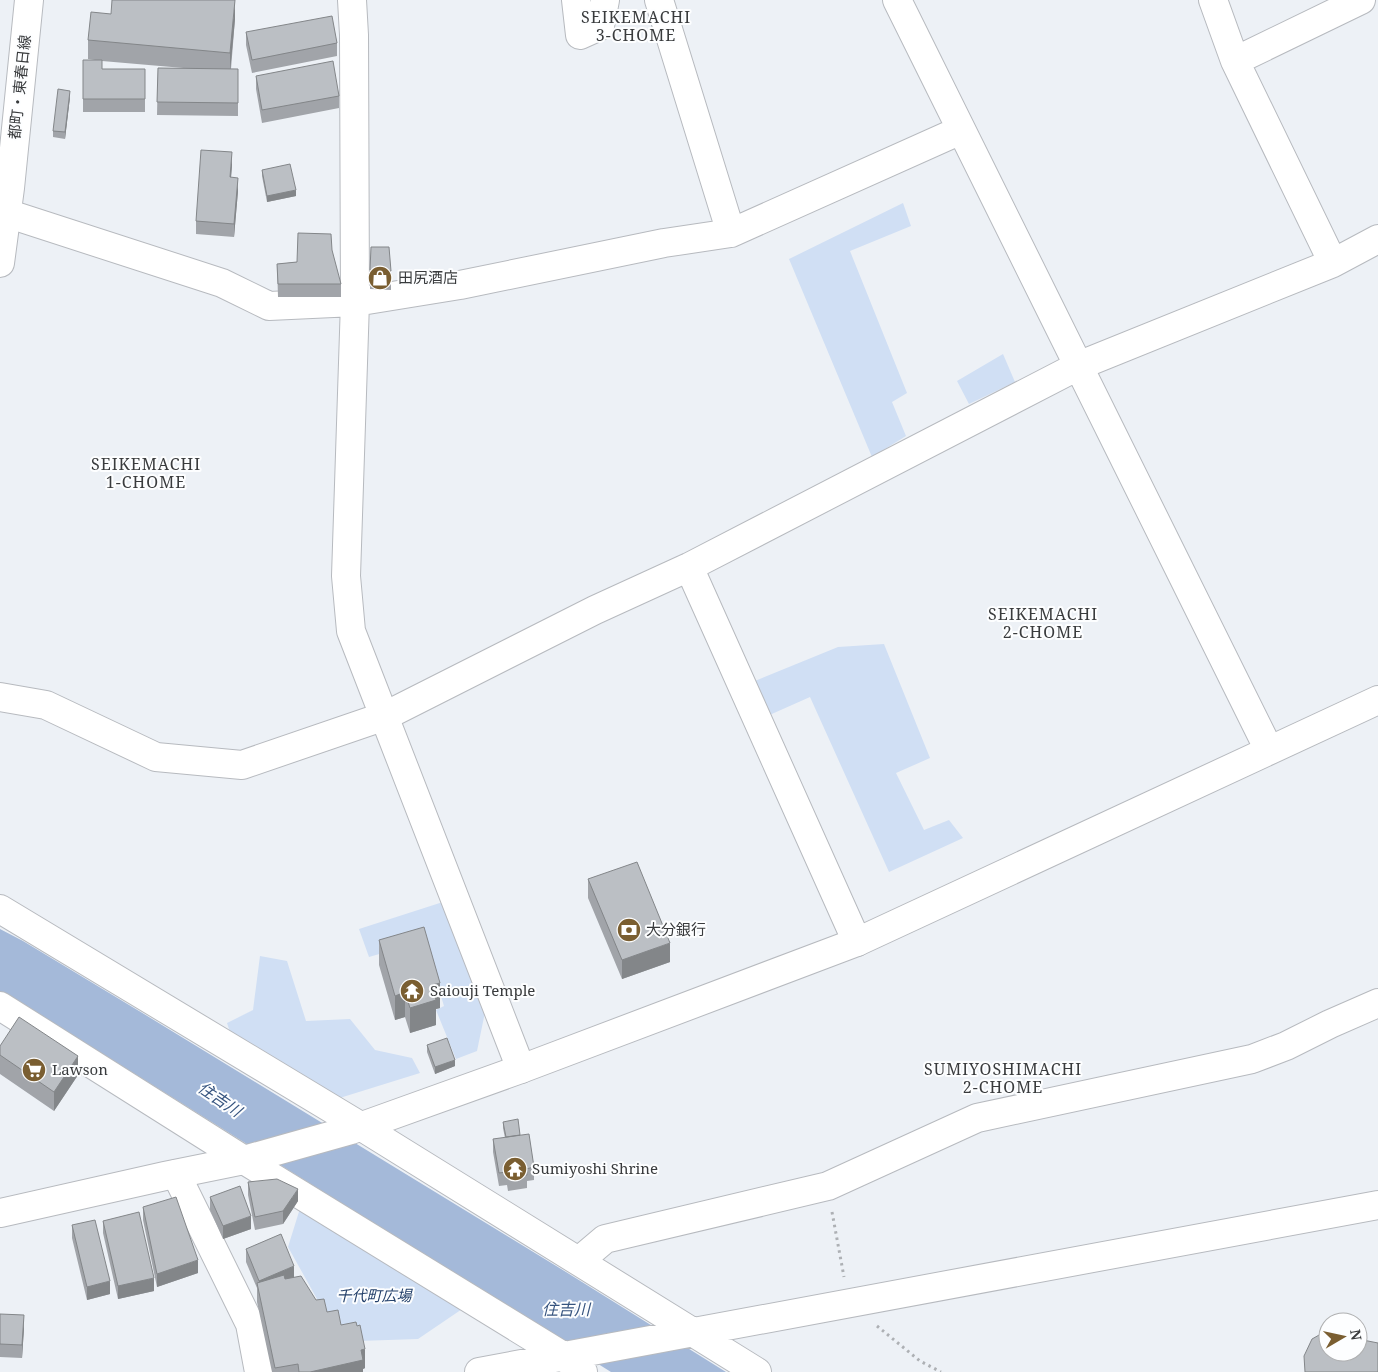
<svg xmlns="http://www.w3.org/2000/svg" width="1378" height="1372" viewBox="0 0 1378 1372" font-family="'Noto Serif','Noto Sans JP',serif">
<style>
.green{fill:#d0dff4}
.water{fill:#a4b9d9}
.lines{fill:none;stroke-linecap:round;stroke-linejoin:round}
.minor-casing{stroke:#b7babf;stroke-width:30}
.tertiary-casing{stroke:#b7babf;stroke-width:30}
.path{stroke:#adb0b4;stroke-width:3;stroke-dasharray:2.5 4;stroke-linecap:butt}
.minor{stroke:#fff;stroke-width:28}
.tertiary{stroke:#fff;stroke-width:28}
.wall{fill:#a1a4a9}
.shaded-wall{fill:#838689}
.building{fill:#bbbfc4;stroke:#838689}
.labels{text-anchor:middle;stroke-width:4;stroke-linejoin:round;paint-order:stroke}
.street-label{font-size:15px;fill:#393b3d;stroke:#fdfeff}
.poi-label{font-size:15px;fill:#393b3d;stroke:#fdfeff;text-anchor:start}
.park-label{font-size:15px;font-style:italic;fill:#24416b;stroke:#fdfeff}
.neighbourhood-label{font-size:16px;letter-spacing:1px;fill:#393b3d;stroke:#fdfeff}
.water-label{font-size:16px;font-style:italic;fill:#36547f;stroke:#fdfeff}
</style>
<rect width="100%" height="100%" fill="#edf1f6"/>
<path class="green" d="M903,203l8,23 -61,25 57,142 -15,9 14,34 -34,21 -83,-198z
M1003,354l12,28 -46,22 -12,-23z
M884,644l46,114 -34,15 28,57 25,-10 14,18 -74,34 -79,-175 -45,20 -15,-34 88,-36z
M446,901l43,92 -12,58 -21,8 -20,-49 8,-4 -20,-65 -55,16 -10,-28z
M260,956l27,5 19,60 44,-2 25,31 37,8 8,15 -90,28 -97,-60 -6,-18 26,-13z
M302,1202l169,101 -53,36 -60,2 -37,-35 -33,-59z"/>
<path class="water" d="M0,929l23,12 121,73 422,258 160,100h-115l-521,-326 -90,-50z"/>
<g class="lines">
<g class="minor-casing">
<path id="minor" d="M352,0l2,35 1,267 -9,274 5,55 170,438
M576,0l4,35 20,-9 5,-26
M659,0l72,233
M897,0l372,750
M1213,0l22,61 98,202
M1235,61l126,-61
M6,213l216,70 47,23 86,-4 105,-17 204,-42 67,-10 230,-103
M689,567l168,375
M0,697l46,8 110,52 86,8 143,-49 210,-106 94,-43 389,-201 255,-103 45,-24
M0,909l362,218 395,245
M0,1006l244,154 319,196 20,16
M176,1174l74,150 9,48
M579,1261l26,-22 223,-53 149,-68 275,-59 34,-13 44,-22 48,-21
M479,1372l899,-167"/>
</g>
<g class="tertiary-casing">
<path id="tertiary" d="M0,263l10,-75 19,-188
M0,1213l165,-37 79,-16 107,-30 170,-61 336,-127 521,-242"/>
</g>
<path class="path" d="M832,1212l12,65
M877,1326l43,35 21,11"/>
<use href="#minor" class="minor"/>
<use href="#tertiary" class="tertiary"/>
</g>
<path class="wall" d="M111,14l124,5 -4,50h7v47l-81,-1 1,-47 37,1 -93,-8v8h43v43h-62v-52h12l-7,-1v-19z
M246,32l91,11v13l-85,17 -6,-28z
M256,76l83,20v12l-77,15 -6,-34z
M70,97l-5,42 -12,-2v-6z
M232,165l-1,12 7,14 -4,46 -38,-3v-13z
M262,170l34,26 -29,6 -5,-26z
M371,247l20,24v19l-21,-1z
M297,262l44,22v13h-63l-1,-33z
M588,879l82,83 -48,17 -34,-81z
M379,940l61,68 -4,1v16l-26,8 -5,-16 -10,3 -16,-55z
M427,1045l28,21 -20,8 -8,-22z
M0,1055l78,20 -24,36 -54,-37z
M503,1122l17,13 14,32v13l-7,1v7l-19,3 -1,-6 -8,1 -6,-34v-13l12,-1 -2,-10z
M248,1182l50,19 -15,23 -28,6 -7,-35z
M210,1197l41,32 -28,10 -13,-29z
M143,1207l55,66 -41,14 -14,-67z
M103,1221l51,70 -36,8 -15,-66z
M72,1225l38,69 -23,6 -15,-62z
M246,1249l48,28 22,23 11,12 14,13 24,43 -2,1v3h-91l-15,-70v-14l-11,-26z
M0,1314l24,14 -2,30 -22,-1z"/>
<path class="shaded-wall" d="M235,0v19l-5,53v-19z
M70,91v6l-5,42v-7z
M232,152v13l-2,25v-13z
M238,178v13l-4,46v-13z
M296,190v6l-29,6v-6z
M670,943v19l-48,17v-19z
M440,983v25l-4,1v16l-26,8v-25l22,-23z
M405,992v25l-10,3v-24z
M78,1056v19l-24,36v-19z
M455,1060v6l-20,8v-7z
M298,1189v12l-15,23v-13z
M251,1216v13l-28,10v-13z
M198,1260v13l-41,14v-13z
M294,1266v13l-35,14v-12z
M154,1278v13l-36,8v-13z
M110,1281v13l-23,6v-13z
M24,1315v13l-2,30v-13z
M365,1349v19l-2,1v3h-53l51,-22z"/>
<path class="building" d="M112,0h123l-5,53 -142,-13 3,-28 20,2z
M332,16l5,27 -85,17 -6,-28z
M83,60h19v9h43v30h-62z
M333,61l6,35 -77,14 -6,-34z
M158,68l80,1v34l-81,-1z
M58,89l12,2 -5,41 -12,-1z
M201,150l31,2 -2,25 8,1 -4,46 -38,-3z
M290,164l6,26 -29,6 -5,-26z
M298,233l33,1 1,16 9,34h-63l-1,-20 20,-2z
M371,247h18l2,24 -21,-1z
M637,862l33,81 -48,17 -34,-81z
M424,927l16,56 -8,2 4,15 -26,8 -5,-16 -10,4 -16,-56z
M19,1017l59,39 -24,36 -54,-37v-9z
M447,1038l8,22 -20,7 -8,-22z
M518,1119l2,16 -14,2 -3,-15z
M529,1134l5,33 -8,2 1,6 -19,3 -1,-6 -8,1 -6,-34z
M277,1179l21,10 -15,22 -28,6 -7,-35z
M240,1186l11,30 -28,10 -13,-29z
M176,1197l22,63 -41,14 -14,-67z
M139,1212l15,66 -36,8 -15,-65z
M95,1220l15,61 -23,6 -15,-62z
M281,1234l13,32 -35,15 -13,-32z
M284,1275l1,4 16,-3 15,24 8,-1 3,13 11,-2 3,15 15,-3 1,4 3,-1 5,24 -4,1 2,10 -53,12h-11l-1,-8 -23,4 -18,-85z
M0,1314l24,1 -2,30 -22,-1z
M1328,1330v22h30v-13l20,4v29h-73l-1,-16 8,-17z"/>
<defs>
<g id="shop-disc" transform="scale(1.25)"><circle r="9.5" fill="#7a5e31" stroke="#fdfeff"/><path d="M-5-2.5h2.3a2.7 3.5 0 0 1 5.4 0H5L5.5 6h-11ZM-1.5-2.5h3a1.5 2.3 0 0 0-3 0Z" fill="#fff"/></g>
<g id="bank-disc" transform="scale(1.25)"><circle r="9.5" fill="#7a5e31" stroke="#fdfeff"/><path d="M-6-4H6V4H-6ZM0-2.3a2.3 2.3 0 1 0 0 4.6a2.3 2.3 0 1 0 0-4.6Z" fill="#fff"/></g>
<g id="temple-disc" transform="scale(1.25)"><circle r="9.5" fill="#7a5e31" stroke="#fdfeff"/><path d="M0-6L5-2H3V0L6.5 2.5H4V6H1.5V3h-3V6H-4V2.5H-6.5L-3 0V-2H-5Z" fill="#fff"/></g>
<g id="supermarket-disc" transform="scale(1.25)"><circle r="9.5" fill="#7a5e31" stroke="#fdfeff"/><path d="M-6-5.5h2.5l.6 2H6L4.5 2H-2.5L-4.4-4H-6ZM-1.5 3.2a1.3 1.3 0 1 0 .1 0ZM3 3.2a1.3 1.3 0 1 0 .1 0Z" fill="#fff"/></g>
</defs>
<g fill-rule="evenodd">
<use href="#shop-disc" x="380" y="278"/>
<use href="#bank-disc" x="629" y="930"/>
<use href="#temple-disc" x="412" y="991"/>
<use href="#supermarket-disc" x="34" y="1070"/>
<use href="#temple-disc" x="515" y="1169"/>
</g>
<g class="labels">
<g class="street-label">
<text transform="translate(20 87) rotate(-84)" y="5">都町・東春日線</text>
</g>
<g class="poi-label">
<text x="398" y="283">田尻酒店</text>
<text x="646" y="935">大分銀行</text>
<text x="430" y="996">Saiouji Temple</text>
<text x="52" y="1075">Lawson</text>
<text x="532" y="1174">Sumiyoshi Shrine</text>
</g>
<g class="park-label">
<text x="374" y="1301">千代町広場</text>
</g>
<g class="neighbourhood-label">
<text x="636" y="23">SEIKEMACHI<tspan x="636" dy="18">3-CHOME</tspan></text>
<text x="146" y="470">SEIKEMACHI<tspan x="146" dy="18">1-CHOME</tspan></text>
<text x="1043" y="620">SEIKEMACHI<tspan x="1043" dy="18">2-CHOME</tspan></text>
<text x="1003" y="1075">SUMIYOSHIMACHI<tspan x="1003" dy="18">2-CHOME</tspan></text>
</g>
<g class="water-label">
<text transform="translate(220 1099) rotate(34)" y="6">住吉川</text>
<text x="566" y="1315">住吉川</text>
</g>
</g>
<g transform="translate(1343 1337) rotate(81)"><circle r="24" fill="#fdfeff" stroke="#afb0b1"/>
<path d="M0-4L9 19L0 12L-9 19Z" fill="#7a5e31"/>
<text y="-8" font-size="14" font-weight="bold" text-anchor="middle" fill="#393b3d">N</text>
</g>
</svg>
